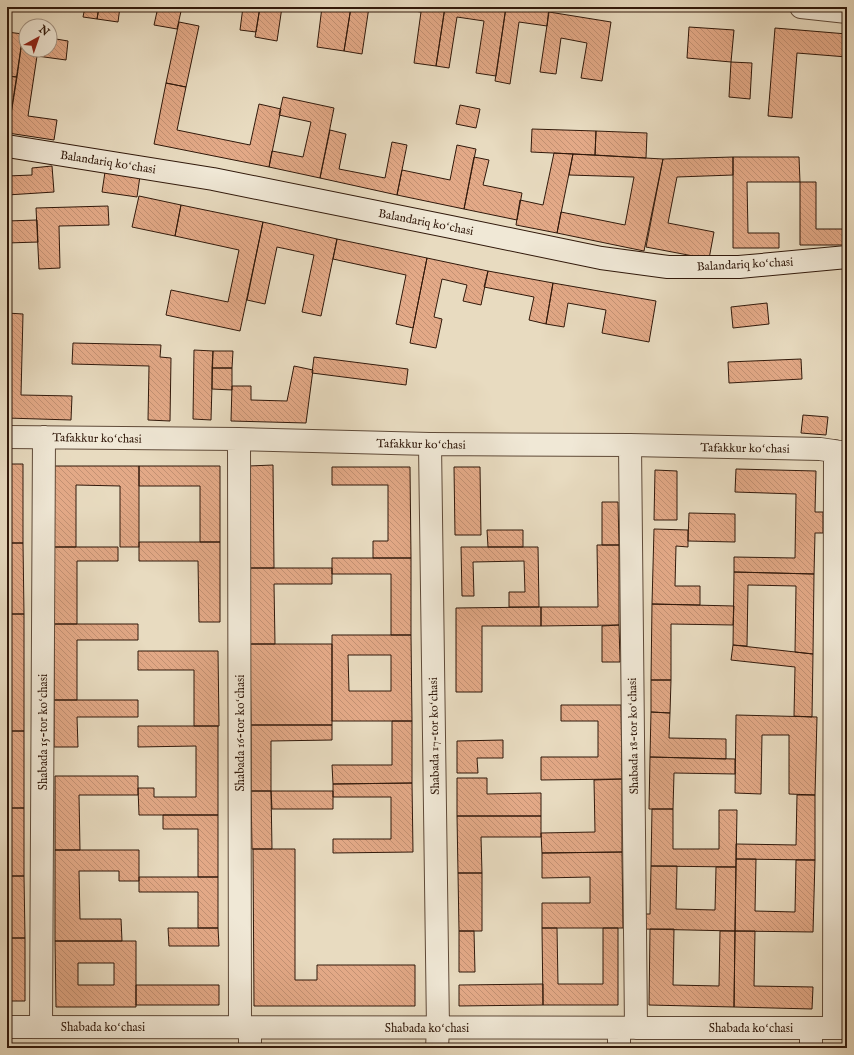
<svg xmlns="http://www.w3.org/2000/svg" width="854" height="1055" viewBox="0 0 854 1055" font-family="'IM FELL English',serif">
<style>
.building{fill:url(#building-back-hatch);stroke:#31190b;fill-rule:evenodd}
.lines{fill:none;stroke-linecap:round;stroke-linejoin:round}
.street-casing{stroke:#5f4a38;stroke-width:24}
.secondary-casing{stroke:#31190b;stroke-width:24}
.street{stroke:#f0e8d6;stroke-width:22}
.secondary{stroke:#f0e8d6;stroke-width:22}
.labels{text-anchor:middle;stroke-width:3;stroke-linejoin:round;paint-order:stroke}
.street-label{font-size:12px;fill:#31190b;stroke:#f0e8d6}
</style>
<defs>
<pattern id="building-back-hatch" width="6" height="6" patternUnits="userSpaceOnUse"><rect width="6" height="6" fill="#e3a987"/><path d="M-1 5l2 2M0 0l6 6M5-1l2 2" fill="none" stroke="#c39173"/></pattern>
</defs>
<rect width="100%" height="100%" fill="#e8dbc0"/>
<filter id="stains"><feTurbulence type="fractalNoise" baseFrequency=".005" numOctaves="4"/><feColorMatrix values="0 0 0 0 .2 0 0 0 0 .09 0 0 0 0 .02 0 0 0 .5 -.17"/></filter>
<radialGradient id="worn" r=".72"><stop offset=".6" stop-color="#630" stop-opacity="0"/><stop offset="1" stop-color="#630" stop-opacity=".3"/></radialGradient>
<path class="building" d="M85,7h14l-2,12 -14,-2z
M99,7h21l-2,15 -21,-3z
M158,7h24l-5,22 -23,-4z
M243,7h17l-4,25 -16,-2z
M260,7h22l-5,34 -22,-4z
M322,7h29l-7,44 -27,-4z
M351,7h18l-7,47 -18,-3z
M385,7h60l-9,59 -22,-3 7,-51z
M445,7h61l-10,69 -20,-3 8,-52 -27,-4 -8,51 -13,-2z
M506,7h43l-2,19 -28,-4 -9,62 -15,-3z
M549,12l62,10 -9,59 -21,-3 6,-35 -26,-5 -5,36 -16,-2z
M179,22l20,4 -13,61 -20,-4z
M689,27l45,3 -3,32 -44,-4z
M775,28l72,6v23l-50,-4 -5,65 -24,-2z
M7,32l16,2 -6,43 -10,-1z
M23,34l3,1v15h24v-12l18,3 -2,19 -29,-4 -9,60 29,4 -3,20 -46,-7z
M731,62l21,1 -2,36 -21,-2z
M7,76l10,1 -9,56h-1z
M166,83l20,4 -9,43 73,15 9,-41 22,5 -12,58 -115,-23z
M283,97l51,11 -14,70 -51,-11 3,-16 31,6 8,-35 -32,-7z
M460,105l20,4 -4,19 -20,-4z
M532,129l64,2 -1,24 -64,-3z
M330,130l16,4 -7,35 46,9 7,-36 15,3 -10,50 -77,-17z
M596,131l51,2 -1,25 -51,-3z
M457,145l19,4 -12,60 -67,-14 5,-25 48,10z
M554,153l19,1 -16,79 -41,-8 4,-25 23,5z
M573,154l90,5 -19,92 -87,-18 4,-21 64,13 9,-48 -65,-2z
M474,157l15,3 -6,25 39,8 -5,27 -53,-11z
M733,157h66l1,25h-53l1,51h31v15h-46z
M733,157v18l-56,2 -9,46 46,9 -5,27 -63,-12 17,-88z
M52,166l2,26 -47,3v-19l25,-1v-7z
M105,172l35,4 -3,21 -35,-5z
M800,182h16v47h31v16h-47z
M139,196l42,9 -6,31 -43,-9z
M181,205l82,17 -23,109 -74,-16 5,-25 57,12 11,-52 -64,-14z
M108,206l1,19 -50,1 1,42 -21,1 -3,-61z
M37,220l1,22 -31,1v-22z
M263,222l74,17 -16,77 -19,-4 12,-57 -37,-8 -12,57 -18,-4z
M337,239l90,19 -14,70 -17,-4 10,-49 -73,-16z
M427,258l61,13 -7,34 -18,-4 4,-16 -25,-6 -8,38 8,2 -6,29 -26,-5z
M488,271l65,12 -7,41 -17,-4 5,-23 -50,-10z
M553,283l103,18 -7,41 -47,-9 4,-23 -38,-7 -4,24 -18,-3z
M767,303l2,21 -36,4 -2,-21z
M7,313l16,1 -2,81 51,1 -1,24 -64,-2z
M73,343l88,2 -1,12 11,1 -1,63 -22,-1 1,-54 -77,-2z
M194,350l19,1 -2,69 -18,-1z
M213,351h20l-1,17h-20z
M314,357l94,12 -2,16 -94,-12z
M801,359l1,20 -73,4 -1,-21z
M294,366l19,4 -7,53 -75,-2 1,-35h19v14l36,1z
M212,368h20v22l-20,-1z
M803,415l25,2 -2,18 -25,-2z
M7,464h16v79h-16z
M273,465l1,103h-24l-1,-102z
M53,466h86v81h-19v-61l-44,-1v62h-22z
M139,466h81v76h-20v-56h-61z
M332,467h78l1,91h-38v-17h15v-56h-56z
M454,467h26l1,68h-26z
M736,469l80,2 -1,41h8v21h-8l-1,41 -80,-2v-15l61,1 1,-64 -61,-2z
M655,470l22,1v49h-23z
M846,480h1v101h-1z
M602,502h16l1,43h-17z
M689,513l46,1v28l-47,-1z
M654,529l34,1v17l-12,-1 -1,40h25v19l-48,-1z
M487,530h36v17h-35z
M139,542h81v80h-21l-1,-61h-59z
M7,543h16l1,71h-17v-16h1z
M597,545h22v80l-78,1v-19h57z
M54,547h64v14h-41v63h-23z
M461,547h77l1,60h-30v-15h16l-1,-31 -51,1 1,34h-12z
M332,558h79v77h-20v-61h-59z
M250,568h82v16h-58l1,60h-25z
M734,572l80,2 -1,80 -18,-2 1,-66 -48,-1 -1,61 -14,-1z
M846,581h1v64h-1z
M652,604l82,2 -1,19 -62,-1v56h-20z
M541,607v19h-59v66h-26v-84z
M7,614h17v117h-17z
M54,624h84v16h-61v60h-23z
M619,625l1,37h-18v-36z
M332,635h79l1,86h-80zM348,655h43v36h-42z
M250,644h82v81h-81z
M733,645l80,9 -1,63 -18,-1 1,-49 -64,-7z
M846,645h1v73h-1z
M138,651h80l1,75h-25v-56h-56z
M651,680h20l-1,33 -19,-1z
M54,700h84v17h-61l1,30h-24z
M561,705h60l1,74 -81,1v-23h57v-36h-37z
M651,712l19,1 -1,25 57,1v20l-76,-2z
M736,715l81,2 -2,78 -26,-1v-59h-27l-1,59 -26,-1z
M846,718h1v76z
M392,721h20v62l-79,1 -1,-19h60z
M251,725h81v15l-61,1v50h-20z
M138,726h80v89h-79l-1,-27h16v9h42v-51l-58,1z
M7,731h17v77h-17z
M503,740v18h-26l1,15h-21v-32z
M650,757l85,2v15l-61,-1 -1,36h-24z
M55,776h83v19h-59l1,55h-25z
M457,778h30v16l54,-1v23h-84z
M622,779v73l-80,1 -1,-20 54,-1 -1,-52z
M412,783l1,69 -80,1v-14h58v-42h-58v-13z
M251,791h20l1,58h-20z
M271,791h62v18h-61z
M797,795h18v65l-79,-1v-15l60,1z
M7,808h17v68h-16z
M652,809h21v40h46v-39h18l-1,57 -85,-1z
M163,815h55v62h-20v-48h-35z
M457,816h84v21h-60l1,36h-24z
M253,849h42v131h22v-15h98v41h-161z
M55,850h84v31h-20v-10h-40l1,48h41l1,22h-67z
M622,852l1,76h-81v-25h48v-26l-48,1v-25z
M736,859h20l-1,52 40,1 1,-52h19l-2,72 -78,-1z
M651,866h26l-1,43 39,1 1,-43h20l-1,64 -91,-2v-15h6z
M458,873h24v58h-23z
M7,876h17l1,62h-18z
M139,877h79v51h-20v-36h-59z
M168,928h50l1,18h-50z
M542,928h15l1,56h45v-56h15v77h-75z
M650,929h24l-1,56 46,1 1,-55h15l-1,76 -85,-2z
M459,931h15l1,41h-16z
M735,931h20l-1,55 59,1 -1,22 -78,-2z
M7,938h18v63h-18z
M55,941h81v66h-80zM78,963h36v22h-36z
M543,984v21l-84,1v-21z
M136,985h83v20h-83z"/>
<g class="lines">
<g class="street-casing">
<path id="street" d="M801,7l46,5
M7,437l232,2 191,5 200,1 190,4 27,4
M239,439l1,588
M430,444l8,584 -1,20
M630,445l6,583
M7,1027l840,1
M41,1027l3,-590
M834,1028l1,-577
M250,1048v-21
M619,1048v-20
M811,1048v-20"/>
</g>
<g class="secondary-casing">
<path id="secondary" d="M7,146l206,33 238,48 150,31 67,9h71l108,-10"/>
</g>
<use href="#street" class="street"/>
<use href="#secondary" class="secondary"/>
</g>
<g class="labels">
<g class="street-label">
<text transform="translate(108 162) rotate(9)" y="4">Balandariq koʻchasi</text>
<text transform="translate(426 222) rotate(11)" y="4">Balandariq koʻchasi</text>
<text transform="translate(745 264) rotate(-3)" y="4">Balandariq koʻchasi</text>
<text transform="translate(97 438) rotate(1)" y="4">Tafakkur koʻchasi</text>
<text transform="translate(421 444) rotate(1)" y="4">Tafakkur koʻchasi</text>
<text transform="translate(745 448) rotate(1)" y="4">Tafakkur koʻchasi</text>
<text transform="translate(43 732) rotate(-90)" y="4">Shabada 15-tor koʻchasi</text>
<text transform="translate(240 733) rotate(-90)" y="4">Shabada 16-tor koʻchasi</text>
<text transform="translate(434 736) rotate(-91)" y="4">Shabada 17-tor koʻchasi</text>
<text transform="translate(633 736) rotate(-91)" y="4">Shabada 18-tor koʻchasi</text>
<text x="103" y="1031">Shabada koʻchasi</text>
<text x="427" y="1032">Shabada koʻchasi</text>
<text x="751" y="1032">Shabada koʻchasi</text>
</g>
</g>
<rect width="854" height="1055" fill="none" stroke="#e8dbc0" stroke-width="24"/>
<rect x="8" y="8" width="838" height="1039" fill="none" stroke="#31190b" stroke-width="2"/>
<rect x="12" y="12" width="830" height="1031" fill="none" stroke="#31190b"/>
<g transform="translate(38 38) rotate(40)"><circle r="19" fill="#f0e8d6" stroke="#a49585"/>
<path d="M0-3L7 15L0 10L-7 15Z" fill="#8f2418"/>
<text y="-6" font-size="11" font-weight="bold" text-anchor="middle" fill="#31190b">N</text>
</g>
<rect width="100%" height="100%" filter="url(#stains)"/>
<rect width="100%" height="100%" fill="url(#worn)"/>
</svg>
